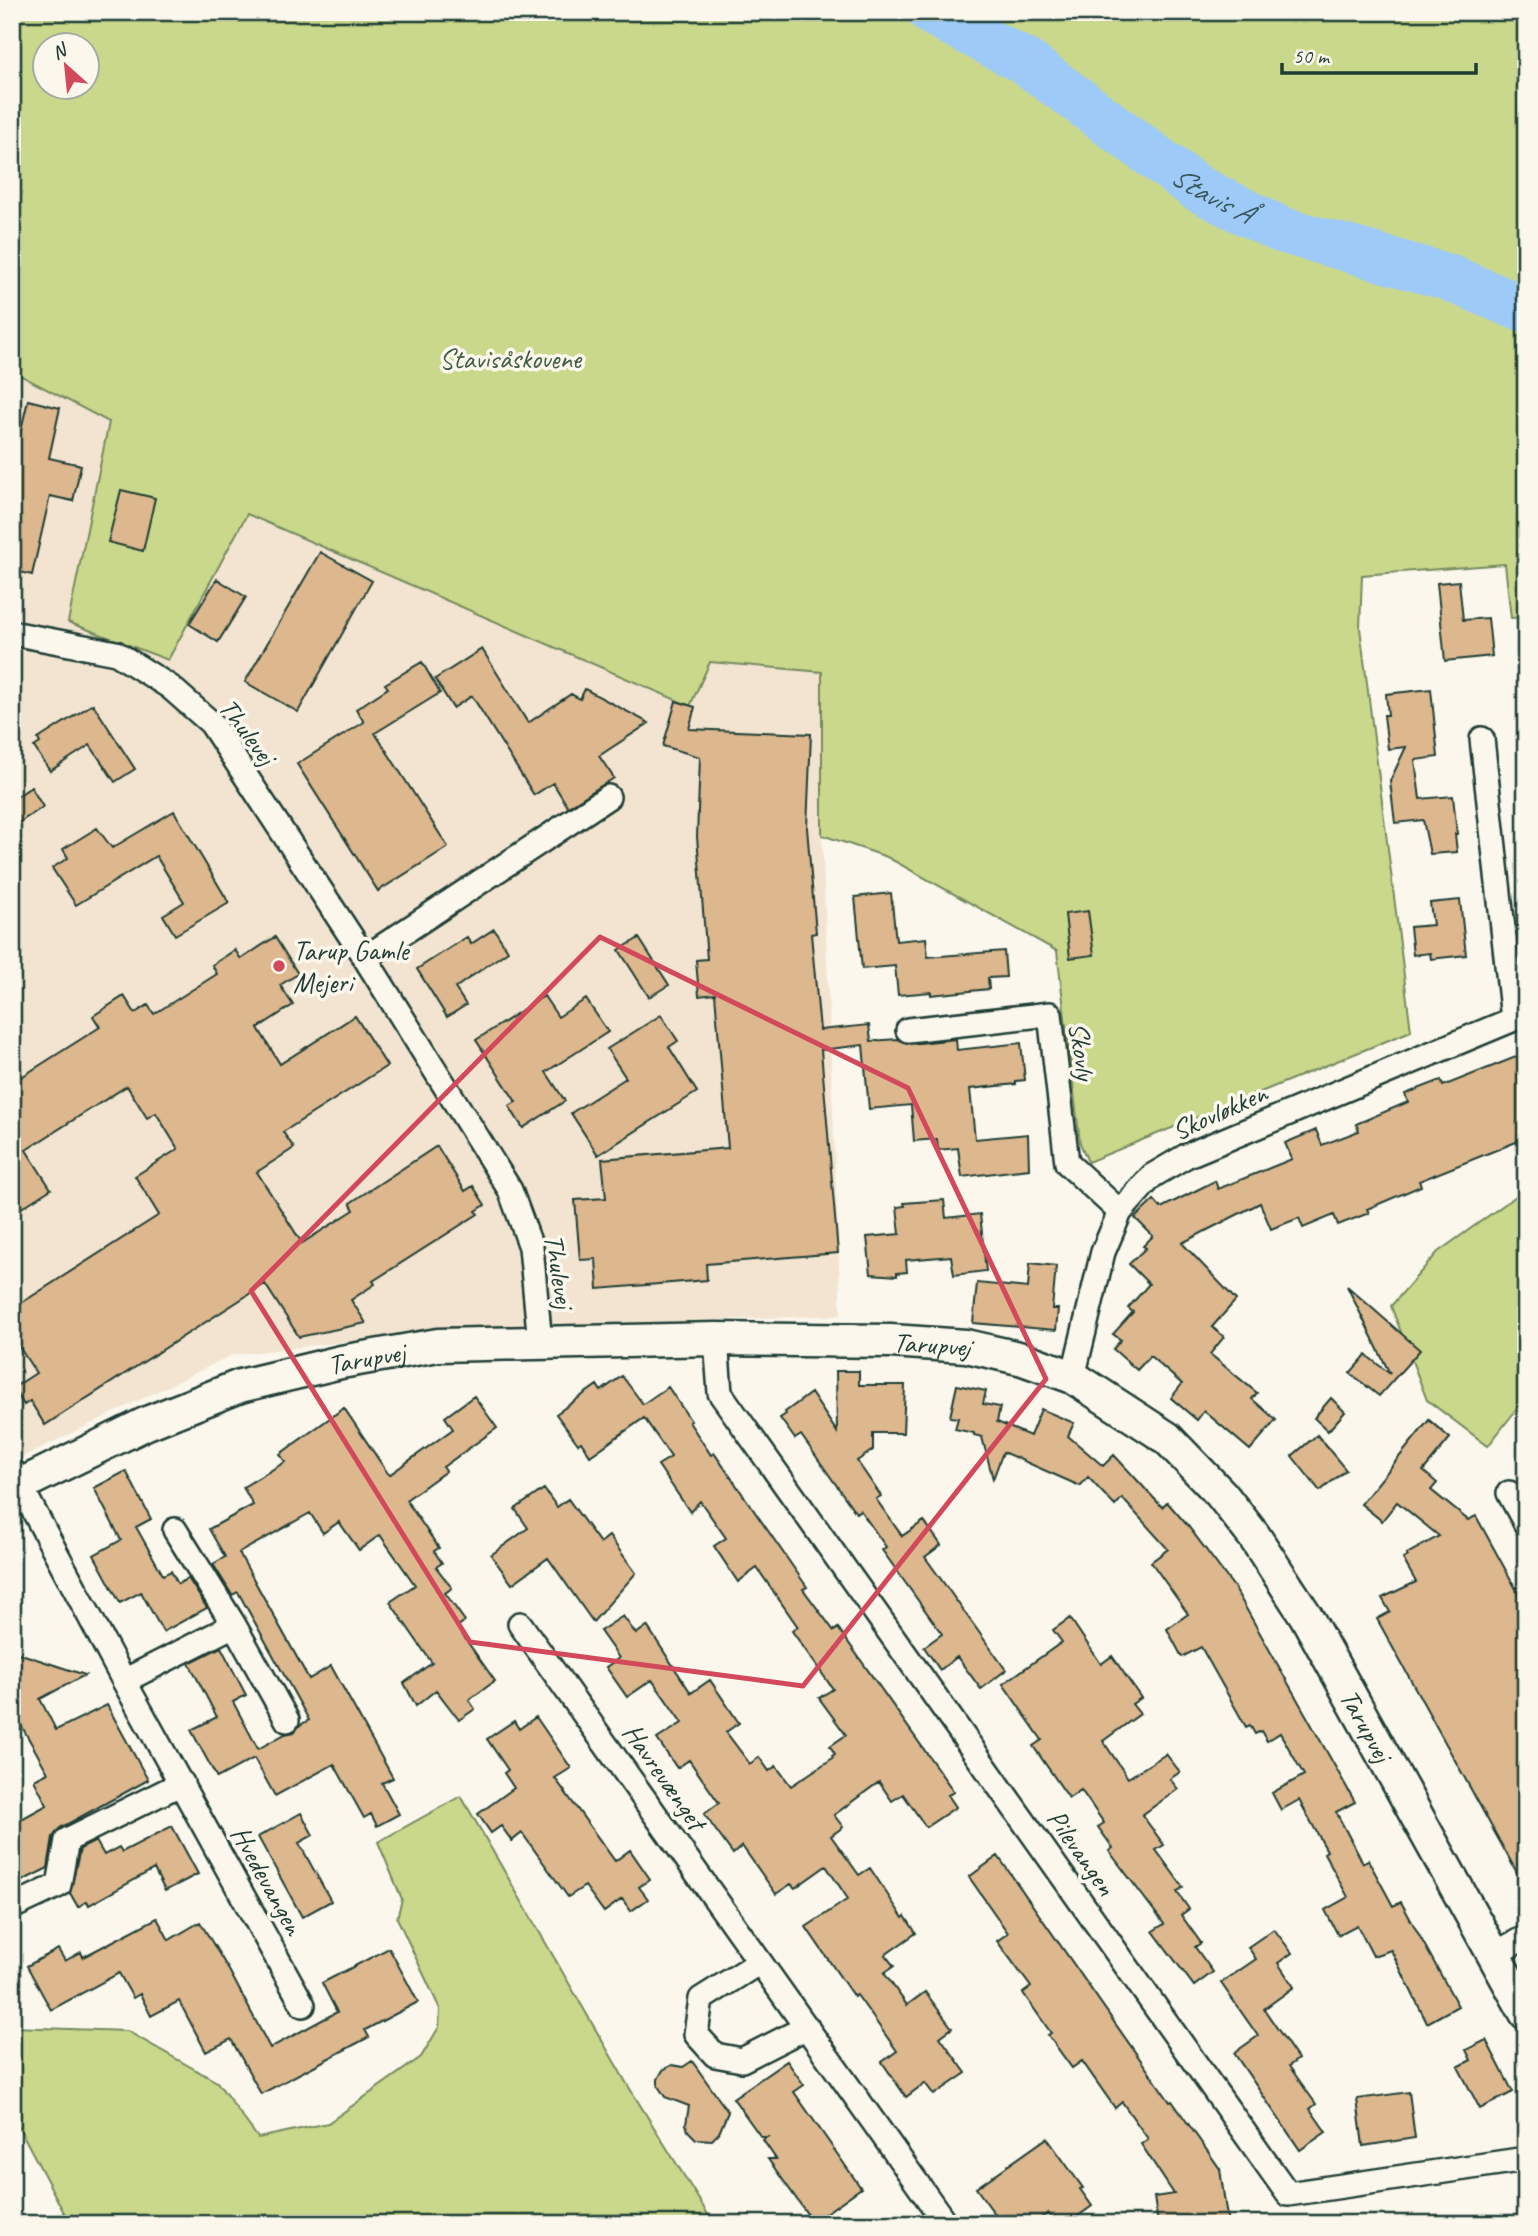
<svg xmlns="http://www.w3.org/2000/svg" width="1538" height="2236" viewBox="0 0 1538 2236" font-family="Caveat,sans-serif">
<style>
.built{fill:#f2e4d0}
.green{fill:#cad88b;stroke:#748a60;stroke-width:2;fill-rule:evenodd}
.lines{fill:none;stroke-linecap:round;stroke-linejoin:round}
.river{stroke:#9ecaf8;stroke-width:47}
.building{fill:#ddb78e;stroke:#1f3d34;stroke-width:2}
.street-casing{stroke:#1f3d34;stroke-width:28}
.secondary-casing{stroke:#1f3d34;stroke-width:37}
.street{stroke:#fbf7ec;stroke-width:23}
.secondary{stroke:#fbf7ec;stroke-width:32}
.marked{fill:none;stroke:#d1495b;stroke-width:5;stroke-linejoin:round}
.poi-dot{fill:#d1495b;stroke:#fbf7ec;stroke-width:2.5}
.labels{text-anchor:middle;stroke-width:7;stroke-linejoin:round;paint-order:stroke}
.park-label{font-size:28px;fill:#415c45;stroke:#fbf7ec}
.street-label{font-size:28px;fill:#1f3d34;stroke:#fbf7ec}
.poi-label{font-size:28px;fill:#1f3d34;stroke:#fbf7ec;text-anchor:start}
.water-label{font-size:30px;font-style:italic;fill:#38595b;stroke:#fbf7ec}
</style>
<rect width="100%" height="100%" fill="#fbf7ec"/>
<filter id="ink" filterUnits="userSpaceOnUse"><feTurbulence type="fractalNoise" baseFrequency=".0143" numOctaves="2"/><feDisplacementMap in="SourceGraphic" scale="14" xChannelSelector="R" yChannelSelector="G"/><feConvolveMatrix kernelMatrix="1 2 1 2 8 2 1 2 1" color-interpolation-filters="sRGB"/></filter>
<g filter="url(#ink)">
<path class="built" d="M12,371l97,51 -41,199 100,39 79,-146 442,191 21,-43 112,10v163l19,480 -404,16 -205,24 -220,107z"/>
<path class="green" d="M12,12h1514v605l-15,1 -6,-54 -143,11 -2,53 51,403 -323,131 -8,-19 -23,-192 -170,-94 -65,-22v-163l-112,-10 -20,44 -443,-192 -79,146 -100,-38 41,-200 -97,-51zM46,46h42v42h-42z
M1526,1189v208l-38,49 -61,-46 -36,-94 47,-54z
M461,1796l166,288 87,140h-644l-58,-110v-87l115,4 90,51 41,56 70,-15 93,-66 18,-30 1,-18 -43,-91 5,-19 -24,-57z"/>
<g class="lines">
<path class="river" id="s1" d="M931,12l95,50 171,126 82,41 168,48 79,33"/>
</g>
<path class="building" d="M28,400l32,8 -11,50 32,7 -8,36 -23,-5 -18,79 -20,-5v-59l5,-23 -5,-1v-18z
M121,490l34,8 -12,53 -35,-9z
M320,552l52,29 -74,131 -53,-30z
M217,579l29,18 -28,45 -29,-18z
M1459,581l4,39 25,-2 4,38 -47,5 -8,-78z
M482,649l46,74 43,-29 9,5 5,-10 64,34 -50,33 15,22 -46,29 -15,-24 -19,12 -62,-99 -19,12 -18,-29z
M422,662l18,31 -65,40 73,114 -70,44 -81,-127 67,-42 -8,-13 32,-21 -3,-4z
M1431,689l7,68 -23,3 5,39 33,-3 4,38h-2l2,18 -27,2 -7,-34 -28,3 -5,-42 16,-34 -18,2 -4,-34h4l-2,-21z
M676,701l19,6 -6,22 122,5 -4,94 9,105 -5,1 9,96 49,-5 2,16 27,-2 12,5 46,-5 1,11 64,-7 4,37 -9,1v3l-46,5 5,50 53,-5 1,35 -67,8 -4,-29 -20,2 -1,-11 -23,2 -3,-36 -42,4 -6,-64 -42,5 17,203 -132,11 1,16 -109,9 -2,-30 -16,1 -5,-60 31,-2 -4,-39 126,-11 -13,-154 -16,2 -3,-36 11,-1 -10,-122 3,-80 -37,-11z
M93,704l42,65 -20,13 -25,-37 -40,26 -16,-24 6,-4 -2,-4z
M31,787l12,20 -31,20v-27z
M174,811l55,92 -54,32 -12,-20 21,-13 -28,-46 -80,49 -24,-37 16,-10 -5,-9 34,-21 15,20z
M891,893l5,48 30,-3 2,19 76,-6 2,26 -18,1 1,11 -58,6v-3l-33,3 -3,-29 -33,3 -7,-72z
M1460,900l6,55 -35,4 -1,-6 -17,2 -3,-28 23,-2 -3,-22z
M1088,911l6,44 -24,3 -5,-44z
M494,929l14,22 -53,37 11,17 -19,12 -30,-48 50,-32 4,7z
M275,937l23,37 -18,11 13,20 -35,23 22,36 75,-48 32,50 -104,66 11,16 -37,24 45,71 52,-33 -4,-7 87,-57 28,45 8,-5 12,19 -9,6 2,3 -105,67 2,3 -24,16 15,23 -67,14 -34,-53 -220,141 -15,-24 -6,4 -11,-17 23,-15 -24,-37v-27l147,-94 -24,-39 43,-27 -22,-36 -9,5 -20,-32 -101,64 25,39 -39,25v-131l88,-56 -7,-11 31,-20 11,17 13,-8 6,9 63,-40 -5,-9 23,-15 6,9z
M639,938l30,47 -20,12 -30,-47z
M544,996l14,21 28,-18 22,33 -62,40 19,29 -42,27 -14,-22 7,-4 -40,-62z
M661,1015l17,26 -9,6 28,45 -99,63 -27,-42 55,-35 -19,-29z
M1526,1053v85l-107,43 2,5 -54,23 2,4 -31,12 -4,-10 -31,13 -4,-10 -28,11 -11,-26 -78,40 54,57 -24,27 12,10 -14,17 47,39 -5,6 24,21 -26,30 -46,-39 -7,9 -26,-22 11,-14 -32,-28 -13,14 -24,-21 8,-9 -8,-6 20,-22 -5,-4 21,-24 -20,-20 17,-16 -3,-2 10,-10 -18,-18 19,-18 7,8 54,-27 3,8 74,-30 -7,-16 31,-13 6,15 37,-14 -3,-7 52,-22 -3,-8 36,-14 2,6z
M944,1200l2,18 34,-4 6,57 -32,4 -3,-19 -45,4 1,12 -10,1v3l-26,-2 -4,-37 33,-3 -3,-27 8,-1 -1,-3z
M1030,1263l26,3 -4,43h6l-2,21 -83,-7 4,-40 51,5z
M1347,1286l73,64 -41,46 -29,-23 16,-18 24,19z
M836,1371h23v14h46l-2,48h-30v17l-16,11 24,35 -5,3 26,37 22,-15 17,24 -16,12 81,113 -25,19 -24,-32 -17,13 -16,-23 18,-13 -60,-84 4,-3 -26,-37 -4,3 -55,-78 -6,4 -15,-21 6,-4 -1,-2 26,-19 26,39z
M622,1376l21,28 25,-17 23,34 -2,1 22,33 3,-2 93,134 -4,2 31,42 4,-3 116,164 -6,3 8,12 -30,20 -23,-33 -11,7 -13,-19 -45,33 9,12 -12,9 28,39 11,-7 33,50 2,-2 11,17 -31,22 9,11 -10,7 23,32 18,-13 27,36 -12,9 26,36 -32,22 -9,-12 -19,14 -24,-35 15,-11 -40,-56 -3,2 -48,-70 42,-28 -22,-33 -31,22 -4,-4 -15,10 -34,-48 -9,8 -29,-40 15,-11 -30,-43 -12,8 -20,-29 25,-16 -30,-43 -25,17 -21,-30 13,-9 -19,-27 23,-15 13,18 11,-8 44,67 19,-13 29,43 -13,9 24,32 9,-7 10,14 7,-5 15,20 42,-28 -1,-2 3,-2 -5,-8 16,-11 -27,-37 14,-9 -41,-58 6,-4 -41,-59 -19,14 -24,-36 12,-8 -26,-37 -10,11 -32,-47 13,-8 -27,-39 -54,38 -9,-14 -3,2 -22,-30 41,-29 4,6z
M957,1385l29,6 -3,13 17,3 -3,15 33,14 11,-27 33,14 -6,13 35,30 11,-11 48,52 5,-5 21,24 46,61 121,215 -19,10 27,51 5,-3 25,46 8,-4 57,104 -31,17 -36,-73 -18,6 -16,-31 -19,10 -13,-25 23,-13 -24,-44 3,-2 -28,-51 -18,10 -9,-17 32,-18 -24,-42 -13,8 -6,-10 -6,3 -5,-9 -4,2 -45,-80 -19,10 -15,-28 21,-15 -37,-52 17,-13 -46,-51 -7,8 -27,-29 -8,9 -77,-34 -10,27 -11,-42 -8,-2v-2l-19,-4 3,-11 -8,-1z
M474,1396l23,32 -54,39 3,4 -40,29 33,48 -5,3 8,12 -6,4 16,21 -7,5 20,28 -8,6 38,54 -26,19 6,9 -16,11 -23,-30 -20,16 -12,-23 28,-20 -42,-61 25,-17 -35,-50 -21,15 -20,-28 -16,11 -13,-20 -71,40 70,126 22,-13 62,112 -11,5 17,31 -22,12 -6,-12 -7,4 -30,-54 -59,32 -21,-38 -37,20 -26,-48 26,-13 -28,-54 32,-16 25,48 -13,7 25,47 27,-15 9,-2 6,-7 9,-5 -71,-128 -6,3 -19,-31 12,-7 -16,-28 44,-24 -10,-18 42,-25 -5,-8 64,-46 45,67 64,-46 -8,-12z
M1331,1398l14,14 -17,19 -14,-13z
M1429,1420l21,18 -27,33 14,12 -6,7 37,30 8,-4 50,91v282l-149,-270 13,-7 -8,-14 34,-16 -13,-23 5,-3 -1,-2 32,-18 -42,-34 -15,19 -21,-17z
M1317,1435l29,35 -26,21 -28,-35z
M126,1471l25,48 -15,8 27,48 8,-4 7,13 10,-6 19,30 -44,24 -22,-40 -21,11 -26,-48 27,-15 -27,-52z
M544,1489l13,18 11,-8 32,44 9,-7 27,37 -43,49 -45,-64 -36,26 -21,-29 37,-27 -13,-19z
M1070,1618l31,46 11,-8 29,42 -9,6 8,10 -37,27 25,37 38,-24 14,18 -10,7 8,10 -36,26 22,30 -8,5 27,37 -6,5 12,17 -8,6 20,28 -6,4 18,25 -19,14 -41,-55 11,-7 -55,-73 4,-3 -15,-21 6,-4 -23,-33 -12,8 -36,-52 9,-6 -39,-56 59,-42 -9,-12z
M12,1651l73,24 -45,24 16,31 51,-25 41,75 -88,48 -7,9 -5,31 -36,18v-62l35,-19 -13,-25 14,-7 -36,-64z
M536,1717l35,51 -16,10 60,83 15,-11 20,29 -11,8 9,12 -17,12 -9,-12 -18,13 -19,-26 -17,11 -46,-64 -10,8 -11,-15 -10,7 -13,-19 36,-26 -10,-15 4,-3 -21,-31 27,-18 5,8z
M301,1813l12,22 -14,8 32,58 -29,16 -44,-80z
M172,1826l26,48 -33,17 -11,-22 -65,36 -2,-4 -9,6 -8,-14 10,-44 16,-8 8,14 15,-8 3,5z
M998,1856l172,246 2,-1 48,68 8,55h-70l-4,-27 20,-3 -33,-50 7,-5 -26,-37 -7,6 -33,-47 -10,7 -24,-33 3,-2 -28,-40 8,-6 -34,-46 11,-8 -39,-56z
M157,1918l12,22 31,-18 30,50 40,76 67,-36 -15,-29 67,-35 29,54 -53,28 4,7 -108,57 -30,-55 -25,13 -27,-51 -28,15 -11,-22 -7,4 -14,-25 -68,37 -24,-44 31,-17 7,12 16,-9 2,5z
M1274,1929l18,24 -14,10 16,24 -30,22 34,50 -9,7 27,38 -6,5 16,23 -26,18 -66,-97 24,-17 -37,-53 35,-24 -8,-12z
M1486,2040l27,52 -33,17 -22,-42 13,-7 -5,-10z
M692,2061l36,51 -9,21 -7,7 -16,-1 -8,-8 -2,-7 3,-18 -24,-9 -7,-11v-7l5,-9 9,-5 11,2z
M787,2061l17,24 -10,7 67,96 -48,34 -45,-63h8l-13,-19 4,-3h-6l-28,-39z
M1409,2092l6,46 -52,8 -6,-47z
M1047,2138l36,50 -3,1 12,17 -25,18h-11l-8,-11 -15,11h-31l-26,-36z"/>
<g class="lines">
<g class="street-casing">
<path id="street" d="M12,633l104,20 54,34 41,36 154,235 145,232 21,57 9,96
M1482,739l31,280
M365,958l243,-161
M908,1030l142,-16 17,149 53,49
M716,1339l4,54 568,801 238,-35
M1073,1377l30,-125 17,-40 32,-36 34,-20 340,-142
M12,1470l112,211 179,324
M1509,1493l17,31
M175,1530l59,95
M520,1624l426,600
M124,1681l110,-56 53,95
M12,1907l47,-22 8,-45 115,-57
M1494,1954l32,-17
M760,1962l-59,37 -5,35 19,21 27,5 65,-33"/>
</g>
<g class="secondary-casing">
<g id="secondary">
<path id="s2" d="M12,1489l135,-66 93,-37 101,-24 97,-17 278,-6 175,2 75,5 57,13 50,18 94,61 54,56 33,42 52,80 220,397"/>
</g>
</g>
<use href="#street" class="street"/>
<use href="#secondary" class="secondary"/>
</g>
</g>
<path class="marked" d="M600,937l308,151 138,291 -243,307 -333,-44 -219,-351z"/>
<circle class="poi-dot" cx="279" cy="966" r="7"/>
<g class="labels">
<g class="park-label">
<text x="510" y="368">Stavisåskovene</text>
</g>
<g class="street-label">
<text transform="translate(248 731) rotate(53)" y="10">Thulevej</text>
<text transform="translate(1083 1051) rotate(82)" y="10">Skovly</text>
<text transform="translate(1219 1111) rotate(-24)" y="10">Skovløkken</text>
<text transform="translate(560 1271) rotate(81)" y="10">Thulevej</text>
<text dy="10" stroke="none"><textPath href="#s2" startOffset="947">Tarupvej</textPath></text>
<text dy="10" stroke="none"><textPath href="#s2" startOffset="380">Tarupvej</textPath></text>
<text dy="10" stroke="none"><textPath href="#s2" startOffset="1556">Tarupvej</textPath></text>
<text transform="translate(665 1776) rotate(55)" y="10">Havrevænget</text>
<text transform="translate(1082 1852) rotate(55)" y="10">Pilevangen</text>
<text transform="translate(268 1880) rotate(61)" y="10">Hvedevangen</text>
</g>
<g class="poi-label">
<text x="293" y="960">Tarup Gamle<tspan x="293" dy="32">Mejeri</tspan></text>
</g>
<g class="water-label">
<text dy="10" stroke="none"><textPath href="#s1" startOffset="336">Stavis Å</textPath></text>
</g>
</g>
<rect width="1538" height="2236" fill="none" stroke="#fbf7ec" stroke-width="42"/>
<rect x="21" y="21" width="1496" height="2194" fill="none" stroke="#1f3d34" stroke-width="2.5" filter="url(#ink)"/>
<g transform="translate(66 66) rotate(333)"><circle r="33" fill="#fbf7ec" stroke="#a3ada2" stroke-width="2"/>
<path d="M0-5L12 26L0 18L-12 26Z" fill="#d1495b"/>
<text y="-10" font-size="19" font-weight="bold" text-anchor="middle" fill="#1f3d34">N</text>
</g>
<path d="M1282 63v10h194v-10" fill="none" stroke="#1f3d34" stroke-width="3.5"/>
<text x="1293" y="63" font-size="21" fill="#1f3d34" stroke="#fbf7ec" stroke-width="5" paint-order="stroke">50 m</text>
</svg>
